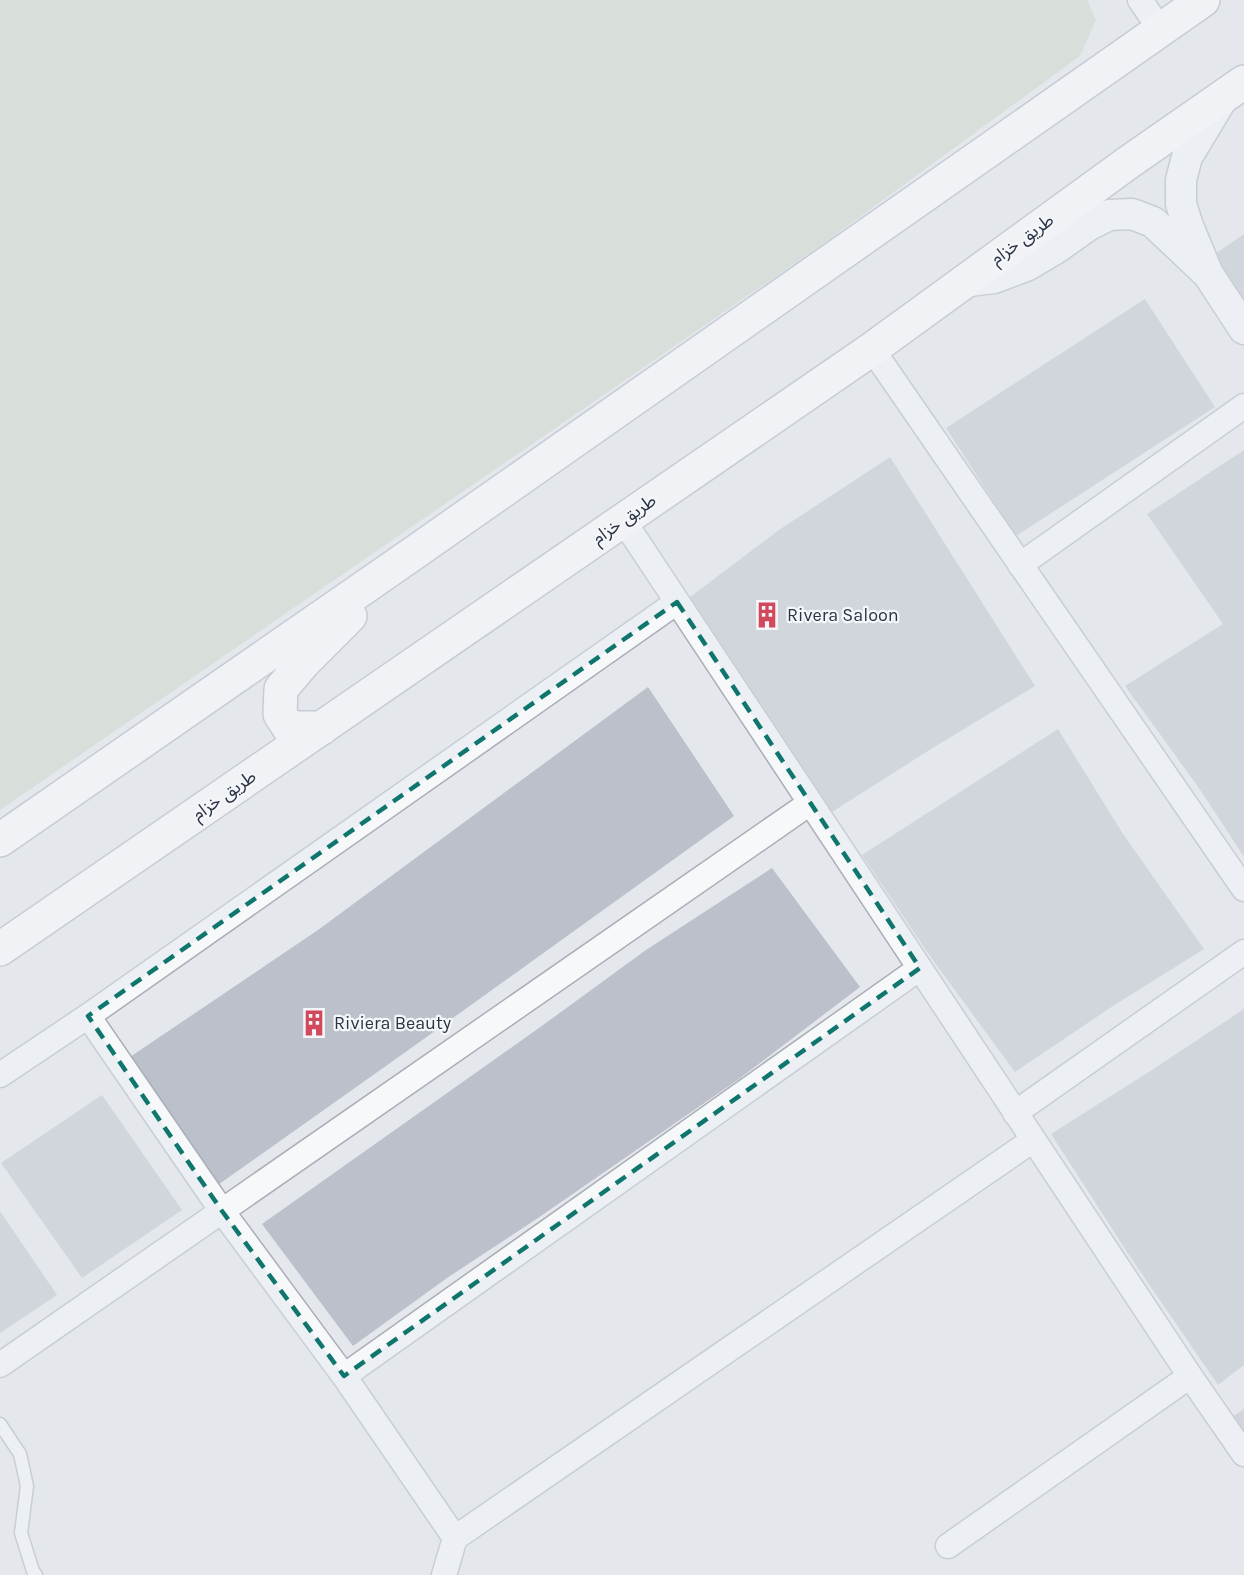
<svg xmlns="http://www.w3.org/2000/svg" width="1244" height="1575" viewBox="0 0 1244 1575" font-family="Karla,'Noto Sans Arabic',sans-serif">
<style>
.green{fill:#c9d6c5}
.building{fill:#bbc0ca}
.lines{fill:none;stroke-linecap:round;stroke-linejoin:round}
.service-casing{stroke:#a9aeb7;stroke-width:15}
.minor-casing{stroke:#a9aeb7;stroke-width:27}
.tertiary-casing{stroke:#a9aeb7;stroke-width:33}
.primary-casing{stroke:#a3abb8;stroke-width:36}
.service{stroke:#f7f8fa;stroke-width:12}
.minor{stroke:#f7f8fa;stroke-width:24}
.tertiary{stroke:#f7f8fa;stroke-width:30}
.primary{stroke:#fff;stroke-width:33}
.marked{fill:none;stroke:#0f766e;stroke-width:4.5;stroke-dasharray:12 8;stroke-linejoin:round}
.labels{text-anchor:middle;stroke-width:4.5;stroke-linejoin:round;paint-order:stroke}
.street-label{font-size:18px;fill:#2b3445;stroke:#f4f6f9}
.poi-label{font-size:18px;fill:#2b3445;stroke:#f4f6f9;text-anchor:start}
</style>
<rect width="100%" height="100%" fill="#e4e7ec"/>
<path class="green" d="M0,0h1087l9,20 -16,36 -257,188 -823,566z"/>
<path class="building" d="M1244,234v76l-35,-52z
M1145,299l70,108 -199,129 -70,-108z
M1244,450v407l-45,-69 -74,-102 98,-62 -76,-110z
M890,457l145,229 -104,63 -99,63 -82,-116 -68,-93 97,-73z
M648,687l86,129 -327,235 -192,136 -85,-130 188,-127z
M1058,729l65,105 81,115 -91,57 -98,66 -83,-113 -70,-104z
M772,868l88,119 -121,92 -201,139 -91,60 -94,68 -91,-122 277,-196 107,-78z
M1244,1009v356l-26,20 -89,-130 -78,-121 104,-66z
M102,1095l80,115 -100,68 -81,-115z
M0,1211l57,84 -57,38z
M1244,1409v26l-12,-18z"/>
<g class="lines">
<g class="service-casing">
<path id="service" d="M0,1424l20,30 7,32 -6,47 12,38 3,4"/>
</g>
<g class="minor-casing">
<path id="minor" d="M1140,0l20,29
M872,349l372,540
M623,520l567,856 54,78
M1020,565l224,-159
M0,1075l88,-59
M1015,1113l229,-161
M0,1365l810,-562
M344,1376l576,-408
M455,1538l578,-398
M948,1546l242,-170
M444,1575l11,-37 -111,-162 -122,-165 -134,-195 589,-414"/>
</g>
<g class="tertiary-casing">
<path id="tertiary" d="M1222,99l-35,58 -6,23v24l7,22 20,48 36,55
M962,282l32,-4 32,-12 29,-17 34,-24 20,-10 23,-1 21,8 55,52"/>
</g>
<g class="primary-casing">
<path id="primary" d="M322,728h-33l-9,-14 1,-25 22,-26 47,-47
M0,840l411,-285 792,-555
M0,949l872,-600 257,-187 115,-80"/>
</g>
<use href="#service" class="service"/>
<use href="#minor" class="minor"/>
<use href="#tertiary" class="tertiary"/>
<use href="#primary" class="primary"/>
</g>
<path d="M0 0H1244V1575H0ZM677,602l243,366 -576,408 -122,-165 -134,-195z" fill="#e4e7ec" fill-opacity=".55" fill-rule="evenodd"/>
<path class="marked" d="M677,602l243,366 -576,408 -122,-165 -134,-195z"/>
<defs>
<g id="building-bare" transform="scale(2.07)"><path d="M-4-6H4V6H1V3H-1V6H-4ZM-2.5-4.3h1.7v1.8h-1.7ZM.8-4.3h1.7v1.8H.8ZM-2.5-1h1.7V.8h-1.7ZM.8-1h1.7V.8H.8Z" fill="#d1495b" stroke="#f4f6f9" stroke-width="2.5" paint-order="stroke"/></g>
</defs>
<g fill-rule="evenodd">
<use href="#building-bare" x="767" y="615"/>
<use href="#building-bare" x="314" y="1023"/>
</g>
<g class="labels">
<g class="street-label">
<text transform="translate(1022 239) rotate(-36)" y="6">طريق خزام</text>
<text transform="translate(624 519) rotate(-35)" y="6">طريق خزام</text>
<text transform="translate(224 795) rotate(-35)" y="6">طريق خزام</text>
</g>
<g class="poi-label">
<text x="787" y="621">Rivera Saloon</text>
<text x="334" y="1029">Riviera Beauty</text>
</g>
</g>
</svg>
